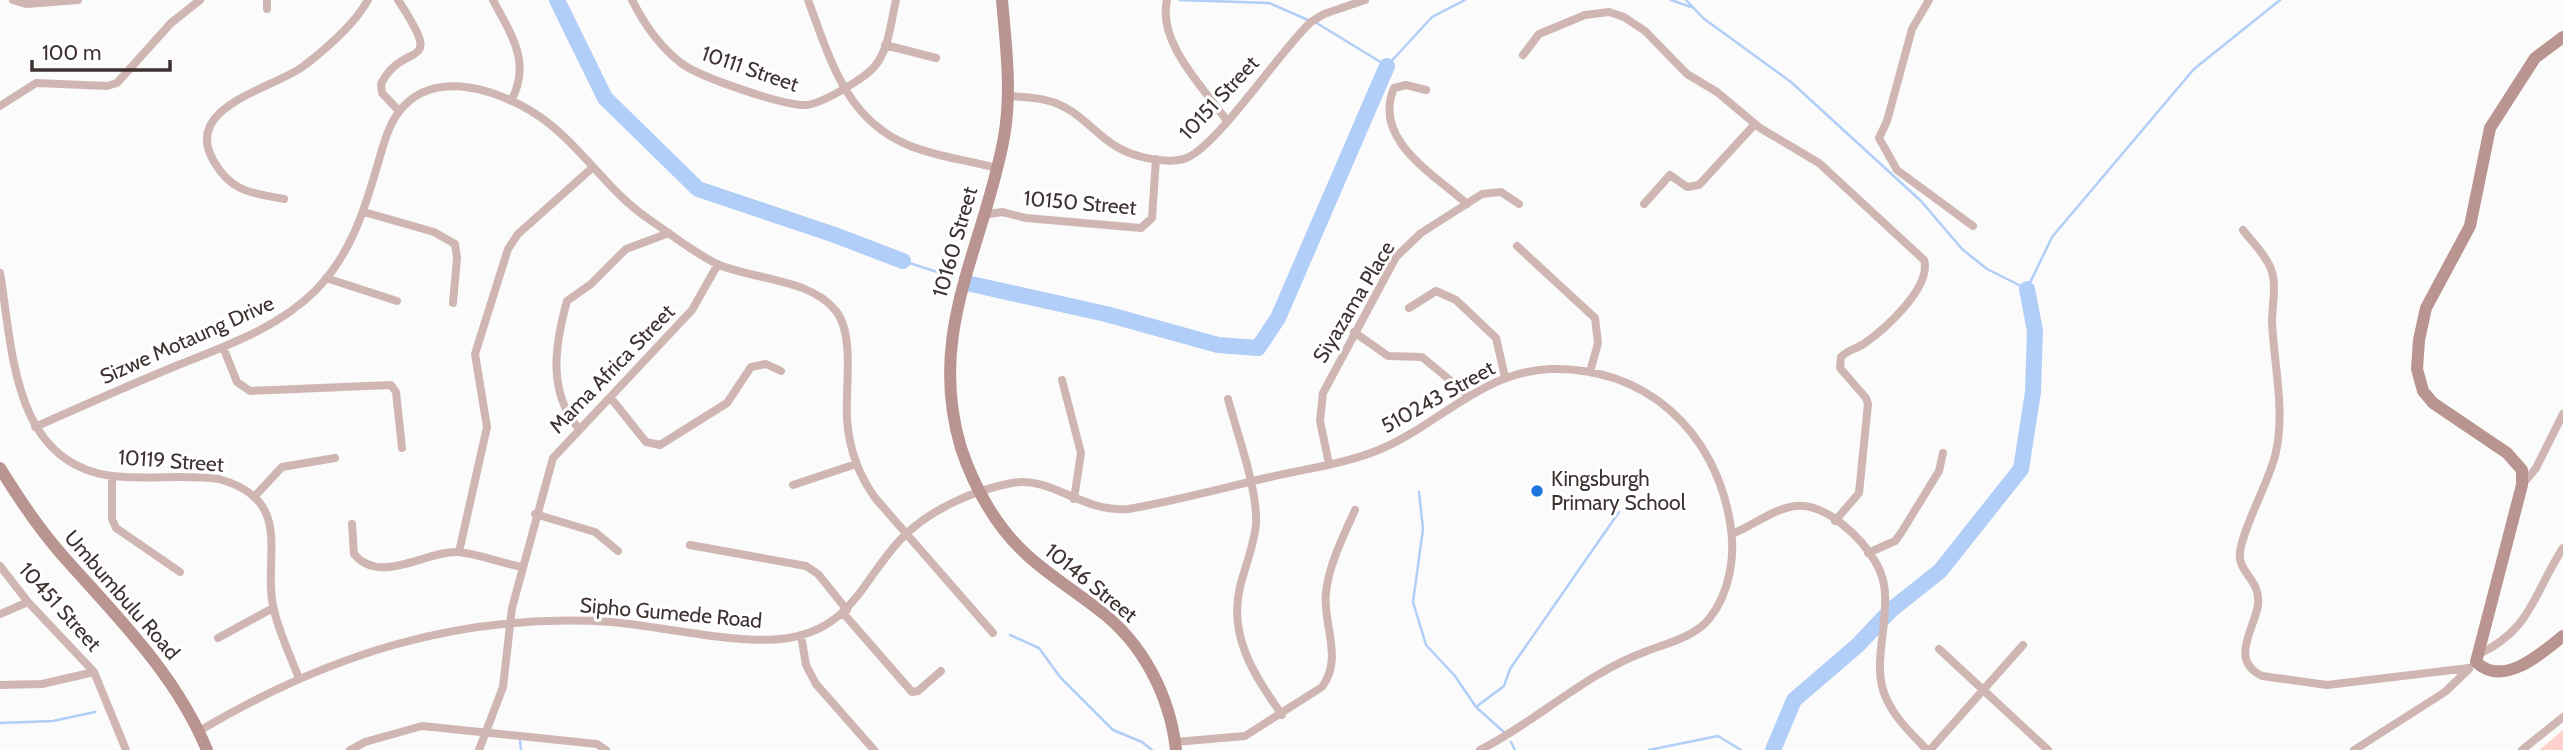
<svg xmlns="http://www.w3.org/2000/svg" width="2563" height="750" viewBox="0 0 2563 750" font-family="Cabin,sans-serif">
<style>
.green{fill:#fed1cc}
.lines{fill:none;stroke-linecap:round;stroke-linejoin:round}
.stream{stroke:#b0cef7;stroke-width:2.5}
.river{stroke:#b0cef7;stroke-width:16}
.street{stroke:#d0b6b3;stroke-width:8}
.secondary{stroke:#b99490;stroke-width:12}
.poi-dot{fill:#1c76e0;stroke:#fff;stroke-width:2.5}
.labels{text-anchor:middle;stroke-width:6;stroke-linejoin:round;paint-order:stroke}
.street-label{font-size:21px;fill:#3e3231;stroke:#fff}
.poi-label{font-size:21px;fill:#3e3231;stroke:#fff;text-anchor:start}
</style>
<rect width="100%" height="100%" fill="#fbfbfb"/>
<path class="green" d="M2563,729v21h-24l24,-20z"/>
<g class="lines">
<path class="stream" d="M1180,0l89,3 39,17
M1671,0l20,7
M1686,0l17,18 88,64 130,119 41,48 25,20 40,20 25,-52 142,-168 86,-69
M1315,22l72,44 45,-49 33,-17
M903,261l50,16
M1419,492l4,37 -10,73 13,43 29,31 21,31 29,26
M1010,635l29,13 21,29 53,53 29,12 10,8
M1476,707l28,-21 6,-17 109,-157
M0,723l53,-2 42,-9
M520,741l1,9
M1511,742l4,8
M1649,750l69,-14 23,14"/>
<path class="river" d="M557,0l48,98 93,91 134,45 71,27
M971,284l135,30 112,31 40,3 20,-30 109,-252
M1773,750l21,-50 64,-55 33,-35 49,-39 81,-102 12,-77 2,-61 -8,-42"/>
<path class="street" d="M13,0l13,4 52,-4
M398,0c49,74 6,38 -17,84l1,9 17,18
M493,0c18,35 39,62 18,101
M632,0c12,24 27,46 49,63 18,14 103,43 125,42 16,-1 59,-27 69,-39 14,-17 16,-45 21,-66
M808,0c22,58 37,119 100,145 28,12 60,15 88,23
M1167,0c-10,43 37,88 60,121
M1929,0l-17,29 -25,92 -8,17 18,32 76,56
M267,9v-9
M885,45l51,13
M1523,55l16,-21 46,-19 24,-3 15,5 21,14 42,43 30,18 43,36 59,35 105,97c8,27 -39,69 -59,83 -8,6 -18,7 -24,14l-1,11 26,30 2,6 -9,89 -24,28
M1426,90l-20,-5 -12,3c-22,52 40,86 73,116
M1009,96c19,1 40,2 57,12 19,10 32,28 51,39 17,10 47,17 67,12 31,-9 97,-110 127,-137l13,-8 41,-14
M0,106l36,-23 71,3 10,-3 54,-60 29,-23
M284,199c-33,-6 -53,-7 -71,-39 -31,-55 64,-72 92,-95 22,-17 49,-40 63,-65
M1644,204l26,-29 17,12 12,-2 56,-61
M364,212l70,20 21,12 2,14 -4,45
M983,215l19,-3 24,6 115,10 11,-10 4,-59
M2243,230c9,12 23,25 28,39 6,15 1,37 1,53 2,43 14,92 3,134 -8,30 -31,69 -35,96 -3,21 21,27 18,53 -4,25 -29,55 4,71l65,9 142,-17
M1517,246l78,72 3,25 -8,29
M0,273c13,76 12,190 112,203 35,4 72,-2 107,3 78,22 42,79 55,131 5,22 16,45 24,66
M326,278l71,23
M1409,308l27,-17 20,9 40,38 9,39
M1354,332l34,24 34,1 46,38
M223,347l14,35 13,9 141,-6 5,7 6,56
M1062,380l19,73 -7,46
M610,397l36,45 14,3 67,-42 24,-36 15,-3 15,7
M1228,399c9,34 30,91 28,125 -2,22 -11,42 -16,63 -12,50 15,89 42,128
M35,427c45,-20 90,-40 136,-59 51,-21 105,-38 145,-78 33,-34 47,-75 60,-120 6,-19 10,-40 22,-57 35,-48 106,-22 145,6 40,29 66,74 107,101 22,15 43,32 67,44 36,16 93,14 119,47 19,24 9,78 11,108 2,29 12,57 29,80l117,134
M579,429c-32,-37 -24,-85 -12,-128l24,-17 35,-35 43,-16
M1329,464l-9,-43 3,-28 73,-136 25,-24 61,-39 19,-2 18,12
M112,476v43l4,9 64,44
M793,485l63,-21
M2522,485l14,-17 27,-54
M254,497l28,-30 53,-9
M535,514l60,18 23,19
M352,524l2,30c26,32 73,-4 104,-2 21,2 43,11 64,15
M1732,534c20,-8 43,-26 64,-28 30,-3 66,32 80,57 7,12 10,28 9,42 0,27 -10,59 -2,85 8,25 27,42 44,60
M690,545l116,21 12,8 29,36
M459,552l28,-125 -12,-73 33,-105 10,-15 74,-66
M1868,553l27,-12 6,-8 38,-62 4,-18
M0,566l28,36 66,70 32,78
M843,613l69,79 6,-1 23,-20
M0,614l28,-12
M801,635l5,30 10,19 58,66
M218,638l55,-30
M1939,649l109,101
M2477,655c55,-25 56,-61 86,-107
M0,685l42,-1 52,-12
M199,731c128,-76 261,-119 412,-109 51,4 130,24 178,16 63,-11 73,-57 111,-98 27,-29 73,-50 112,-57 41,-7 68,29 116,26 48,-8 95,-21 142,-32 35,-8 73,-13 106,-26 61,-24 104,-79 174,-82 95,-3 165,62 180,153 6,33 0,71 -21,97 -15,18 -41,24 -62,32 -63,23 -108,69 -167,99
M1175,742l70,-6 77,-49c22,-30 0,-63 4,-95 3,-28 18,-57 29,-82
M350,750l15,-8 57,-16 175,18 9,6
M479,750l24,-63 9,-79 41,-150 139,-148 26,-46
M1930,750l93,-105
M2354,750l91,-58 24,-23
M2522,750l41,-33"/>
<path class="secondary" d="M1002,0c4,46 10,92 2,137 -20,111 -78,195 -43,311 13,39 35,79 66,107 23,21 48,36 72,55 44,33 71,86 77,140
M2563,37l-28,21 -45,70 -20,98 -44,82 -7,32 -2,29 6,22 10,12 74,50 15,17v15l-46,177c27,26 65,-8 87,-26
M0,468c19,31 39,61 63,88 54,61 112,117 144,194"/>
</g>
<circle class="poi-dot" cx="1537" cy="491" r="7"/>
<g class="labels">
<g class="street-label">
<text transform="translate(750 69) rotate(19)" y="7">10111 Street</text>
<text transform="translate(1219 98) rotate(-47)" y="7">10151 Street</text>
<text transform="translate(1080 203) rotate(5)" y="7">10150 Street</text>
<text transform="translate(955 242) rotate(-74)" y="7">10160 Street</text>
<text transform="translate(1354 302) rotate(-59)" y="7">Siyazama Place</text>
<text transform="translate(187 340) rotate(-24)" y="7">Sizwe Motaung Drive</text>
<text transform="translate(612 369) rotate(-46)" y="7">Mama Africa Street</text>
<text transform="translate(1438 397) rotate(-29)" y="7">510243 Street</text>
<text transform="translate(171 461) rotate(4)" y="7">10119 Street</text>
<text transform="translate(1091 583) rotate(39)" y="7">10146 Street</text>
<text transform="translate(122 595) rotate(49)" y="7">Umbumbulu Road</text>
<text transform="translate(60 607) rotate(48)" y="7">10451 Street</text>
<text transform="translate(671 613) rotate(5)" y="7">Sipho Gumede Road</text>
</g>
<g class="poi-label">
<text x="1551" y="486">Kingsburgh<tspan x="1551" dy="24">Primary School</tspan></text>
</g>
</g>
<path d="M32 60v10h138v-10" fill="none" stroke="#3e3231" stroke-width="3.5"/>
<text x="42" y="60" font-size="21" fill="#3e3231" stroke="#ffffff" stroke-width="5" paint-order="stroke">100 m</text>
</svg>
